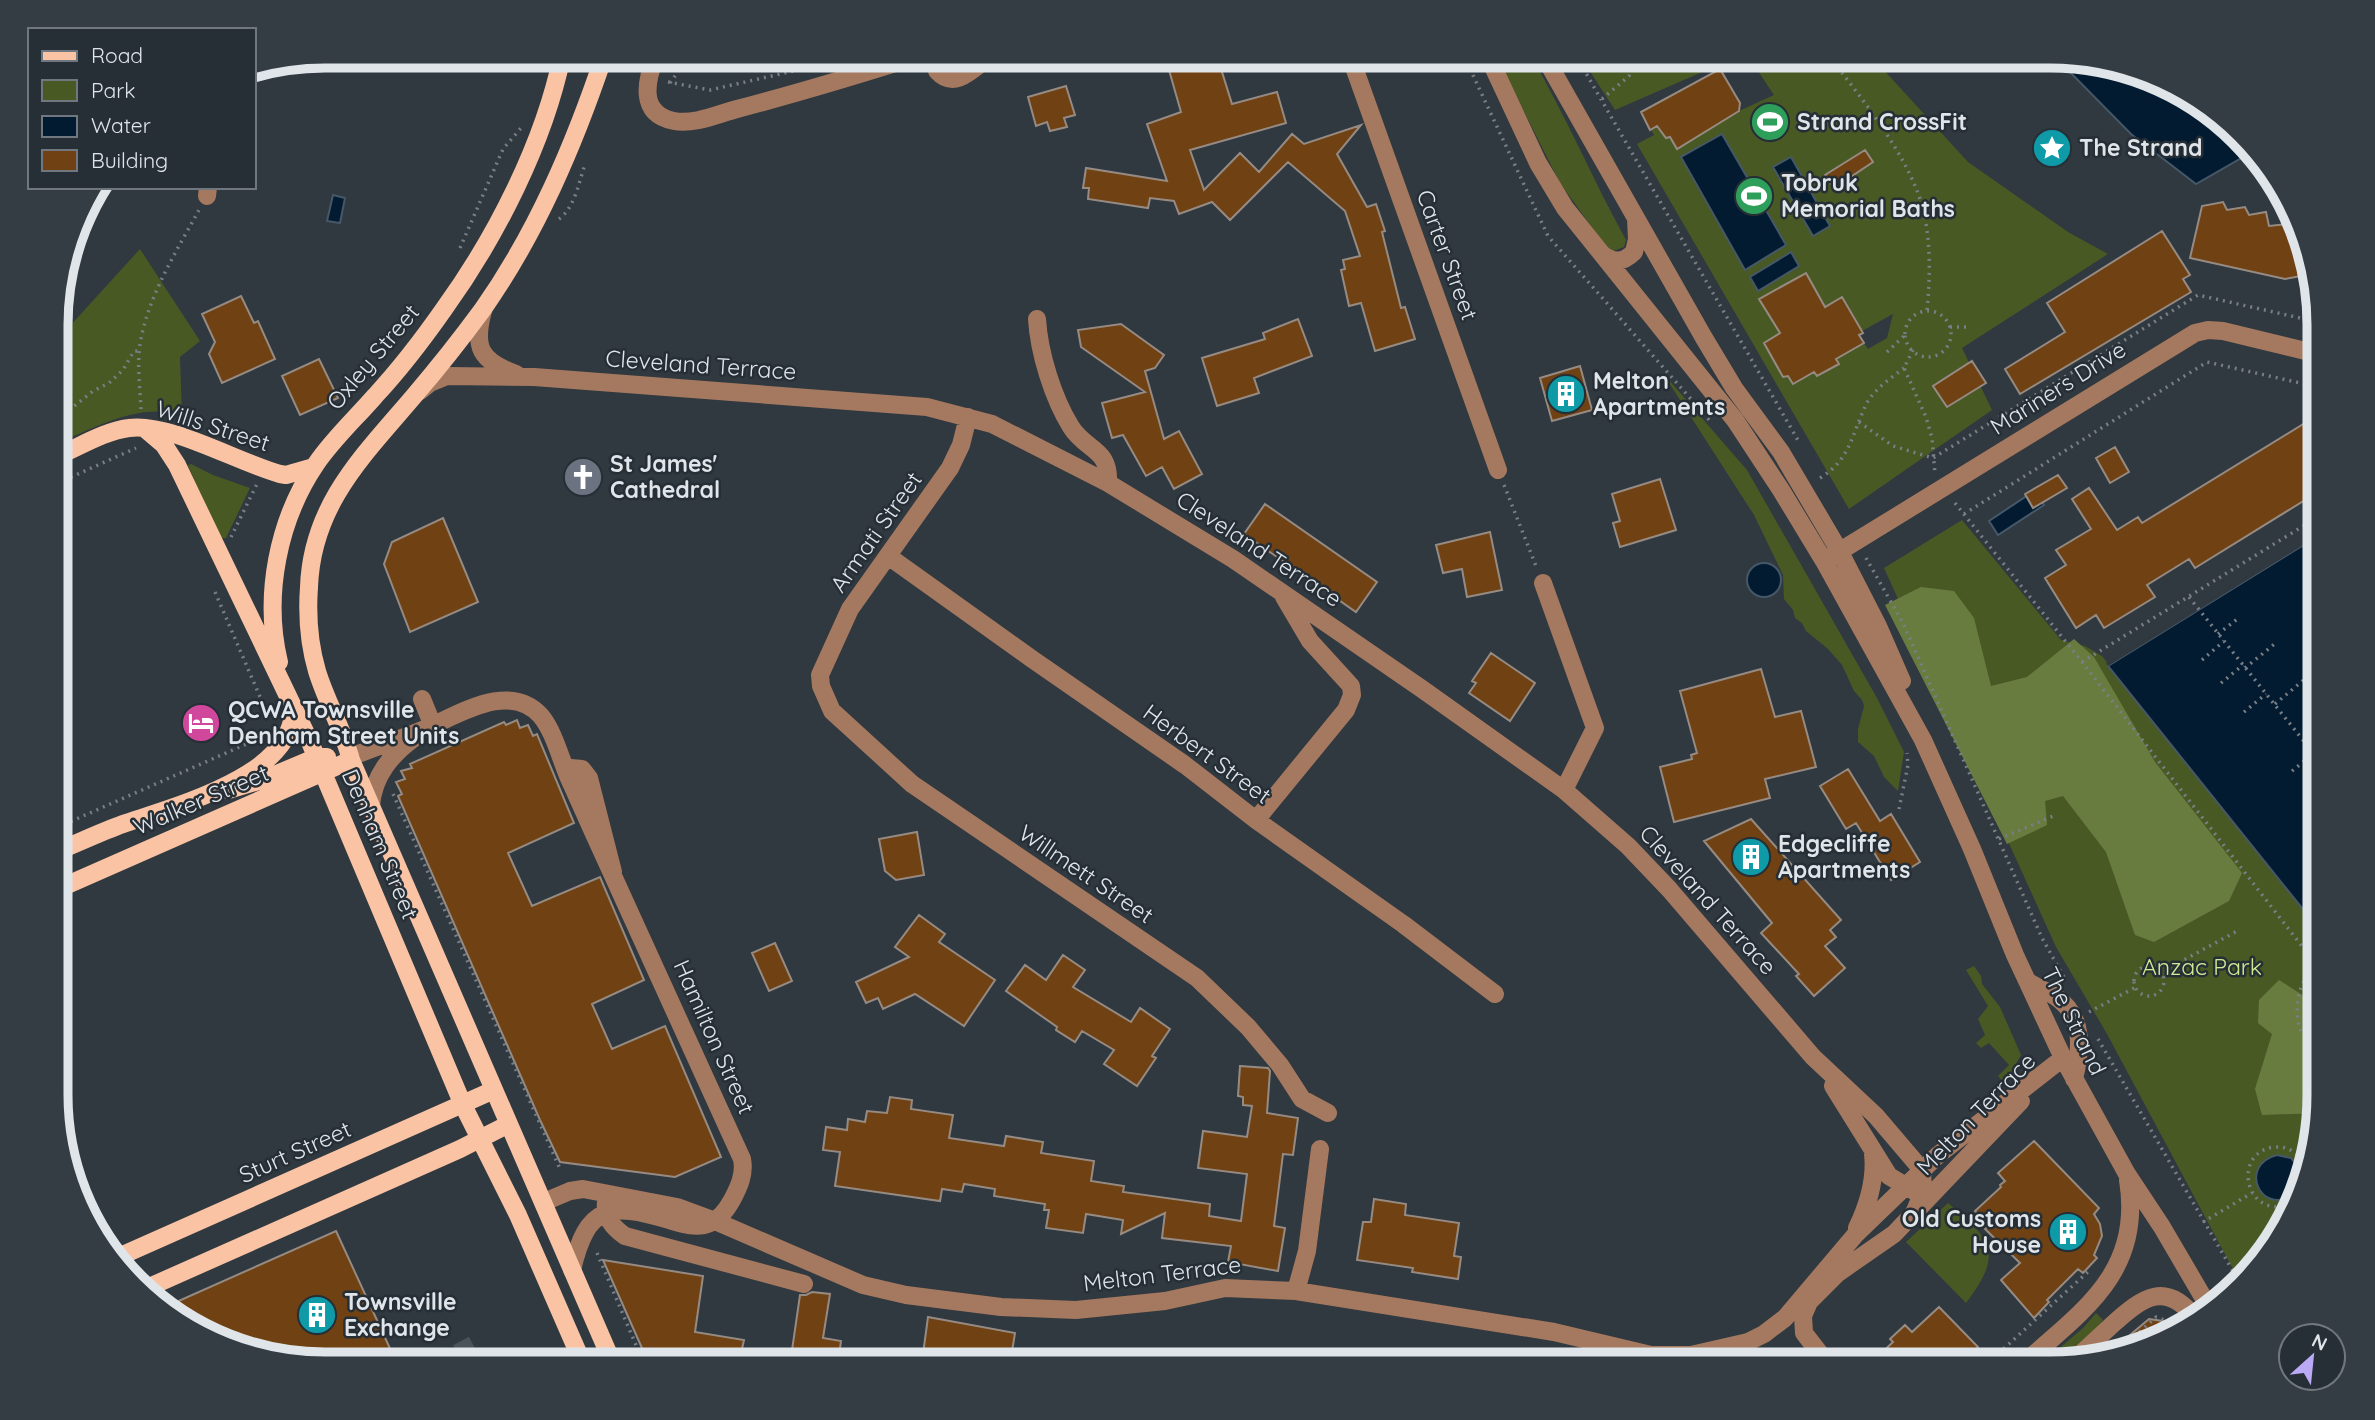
<svg xmlns="http://www.w3.org/2000/svg" width="2375" height="1420" viewBox="0 0 2375 1420" font-family="Quicksand,sans-serif">
<style>
.green{fill:#495924;fill-rule:evenodd}
.forest{fill:#697c40}
.water{fill:#031b31;stroke:#455868;stroke-width:2}
.pier{fill:#303840}
.lines{fill:none;stroke-linecap:round;stroke-linejoin:round}
.stream{stroke:#455868;stroke-width:6}
.building{fill:#704112;stroke:#968b83;stroke-width:2}
.minor-tunnel{stroke:#4a525a;stroke-width:18;stroke-dasharray:18 9;stroke-linecap:butt}
.path{stroke:#787f85;stroke-width:3.5;stroke-dasharray:2 5;stroke-linecap:butt}
.minor{stroke:#a5795f;stroke-width:18}
.major{stroke:#fac4a4;stroke-width:18}
.labels{text-anchor:middle;stroke-width:5;stroke-linejoin:round;paint-order:stroke}
.poi-label{font-size:23px;font-weight:bold;fill:#e0e5ea;stroke:#262e36;text-anchor:start}
.street-label{font-size:23px;fill:#e0e5ea;stroke:#262e36}
.park-label{font-size:23px;fill:#ceeb93;stroke:#262e36}
.rim{fill:none;stroke:#e0e5ea;stroke-width:9}
</style>
<rect width="100%" height="100%" fill="#303840"/>
<path class="green" d="M1496,56h35c35,60 62,124 95,184l-2,7 -11,4 -9,-7 -44,-61z
M1580,56h159l-124,54z
M1748,56h123l97,106 100,70 40,22 -146,94 30,62 -143,99 -212,-365 17,-9 -13,-23 79,-43 20,34 -1,8 35,-16zM1893,314l-6,24 -19,11 -9,-13 4,-3 -1,-2z
M140,249l60,92 -20,16 2,59c-41,-15 -87,12 -124,27v-104z
M1662,372l85,98 130,228 27,54 -6,39 -14,-14 -10,-21 -16,-14v-13l6,-23 -2,-6 -8,-9 -12,-26 -14,-16 -22,-18 -4,-8 -7,-5 -2,-8 -9,-11 -1,-24 -29,-60z
M191,464l22,11 37,13 -24,50h-5l-32,-70 -1,-3z
M1962,520l99,120 24,6 17,10 216,272v184l-35,118 -42,54 -134,-250 -51,-87 -172,-379z
M1974,966l7,10 1,8 18,23 21,48 -10,18 -8,9 -5,-6 11,-11 -20,-22 -8,5 -5,-5 9,-8 -7,-16 10,-13 -22,-36z
M1948,1203c44,37 56,50 18,100l-60,-61z
M2096,1313l7,7 -11,14 -33,29h-17l41,-35z"/>
<path class="forest" d="M1921,587l33,4 20,27 17,68 36,-9 47,-38 20,18 61,105 87,111 -13,28 -75,41 -19,-7 -29,-83 -43,-56 -18,5 2,24 -40,19 -122,-239z
M2279,980l39,25v108l-56,2 -7,-26 17,-55 -14,-11 1,-23z"/>
<path class="water" d="M2054,56l66,9 65,27 65,61 -54,31 -65,-50z
M1722,134l64,111 -41,25 -64,-113z
M1791,157l39,69 -17,10 -40,-69z
M333,195l12,3 -5,25 -13,-2z
M1791,252l8,14 -41,25 -8,-14z
M2034,491l10,14 -46,30 -9,-14z
M2318,536v392l-210,-262z
M1747 580a17 17 0 1 1 34 0a17 17 0 1 1-34 0Z
M2277,1155l14,3 10,13 -8,24c-33,21 -55,-30 -16,-40z"/>
<path class="pier" d="M2318,533v3l-210,130 -2,-3z"/>
<g class="lines">
<path class="stream" d="M1956,56l8,8 20,-8
M1775,57l2,-1"/>
</g>
<path class="building" d="M1165,56h52l15,48 45,-12 9,31 -96,27 14,40 36,-37 19,19 33,-38 12,10 57,-19 -24,29 30,53 9,-3 9,27 -3,1 19,76 4,-1 10,32 -40,12 -14,-48 -12,3 -8,-36 4,-1 -2,-9 17,-4 -15,-45 -57,-49 -58,58 -18,-18 -33,12 -5,-13 -24,-3 -2,10 -60,-9 1,-11h-6l3,-20 81,13 -20,-57 34,-12z
M1720,69l20,34 -1,8 -62,38 -7,-12 -4,1 -9,-12 -7,4 -9,-18z
M1066,86l9,29 -11,3 3,9 -17,4 -3,-9 -11,4 -8,-29z
M1865,150l8,12 -39,26 -9,-13z
M2223,202l4,8 18,-3 4,8 17,-3 3,14 28,-3 8,16 7,35 -27,5 -95,-21 12,-52z
M2162,231l28,44 -7,4 8,13 -171,102 -15,-25 60,-37 -18,-29z
M1806,273l19,34 17,-10 21,36 -4,2 5,8 -28,16 3,5 -22,12 -3,-4 -21,12 -5,-8 -5,1 -19,-34 16,-10 -21,-34z
M241,296l13,27 4,-2 17,38 -53,24 -13,-29 6,-12 -13,-28z
M1298,319l14,37 -58,22 5,15 -42,13 -15,-48 63,-19 -2,-6z
M1121,324l43,31 -9,13 -10,3 19,68 15,-8 23,43 -28,15 -12,-22 -16,9 -23,-41 -11,3 -10,-35 43,-11 -64,-45 -3,-17z
M319,359l19,39 -38,17 -18,-39z
M1972,361l14,22 -39,24 -14,-21z
M1580,366l12,44 -40,11 -12,-43z
M2318,415v77l-123,76 -6,-9 -42,26 8,12 -51,31 -8,-13 -20,13 -31,-50 21,-13 -10,-15 35,-21 -19,-30 17,-11 28,42 21,-13 4,6z
M2115,447l14,25 -19,11 -14,-25z
M2058,475l9,13 -34,20 -8,-14z
M1660,479l16,51 -56,17 -7,-24 7,-2 -8,-27z
M1265,504l112,78 -21,30 -112,-78z
M443,518l35,84 -68,30 -26,-68 8,-22z
M1490,532l12,58 -35,7 -5,-28 -19,4 -7,-28z
M1491,653l44,30 -25,38 -41,-28 7,-10 -4,-2z
M1761,669l14,48 26,-6 15,56 -51,12 5,19 -96,24 -14,-55 32,-8 -1,-4 6,-2 -17,-62z
M517,720l3,8 8,-3 5,11 4,-2 37,89 -66,30 24,53 68,-29 44,103 -52,24 20,45 53,-23 56,131 -46,20 -115,-15 -20,-42 -142,-324 4,-2 -6,-12 9,-3 -4,-8 11,-3 -2,-4 94,-42 2,3z
M1848,769l32,52 11,-7 29,48 -29,18 -35,-57 -10,6 -26,-43z
M1751,819l90,101 -11,10 6,7 -11,9 20,22 -31,28 -18,-20 3,-2 -38,-41 11,-10 -68,-82z
M917,832l7,43 -28,5 -11,-9 -6,-32z
M919,915l26,19 -6,8 56,38 -31,46 -49,-32 -32,15 -5,-11 -12,5 -10,-21 53,-25 -14,-10z
M775,943l17,38 -23,10 -17,-38z
M1063,955l22,15 -12,17 58,35 9,-14 30,21 -18,27 4,2 -19,28 -33,-22 10,-14 -32,-19 -7,11 -19,-12 1,-3 -51,-36 19,-26 21,15z
M1240,1066l28,2 2,3 -3,42 31,5 -5,37 -10,-1 -9,72 11,2 -7,43 -50,-9 3,-16 -69,-8 3,-25 -44,21 2,-14 -37,-6 -3,19 -37,-5 3,-18h-5l1,-6 -51,-8 1,-7 -31,-5 -2,8 -20,-3 -2,12 -105,-15 5,-34 -17,-2 3,-23 21,3 1,-11 17,3 2,-11 20,2 3,-16 22,3 -1,9 42,6 -4,23 55,8 2,-10 37,6 -2,11 53,8 -3,20 33,5 -1,6 87,12 -1,12 32,5 6,-47 -49,-6 5,-37 44,6 5,-31 -9,-1v-8l-5,-1z
M2034,1141l65,67 -5,6 6,10 2,12 -8,19 3,3 -14,15 -5,-4 -31,31 2,2 -15,16 -33,-38 19,-17 -35,-34 3,-3 -13,-15 26,-24 -1,-2 5,-4 -7,-8z
M1374,1199l32,5 -1,11 54,8 -5,33 7,1 -3,22 -46,-7 1,-4 -56,-8 6,-38h8z
M336,1231l57,124 -20,9h-48l-70,-9 -65,-27 -8,-7 -8,-18z
M603,1260l100,16 -8,56 49,8 -2,9 37,6v9h-130z
M812,1292l18,2 -7,44 18,3 -3,23h-48l10,-69h6z
M1939,1307l39,40 -17,16 -91,1 23,-22 -3,-3 15,-14 7,7z
M928,1317l87,16 -5,31h-49l-16,-3 1,-3 -23,-4z
M2149,1319l14,2 7,11 -58,18z"/>
<g class="lines">
<path class="minor-tunnel" d="M461,1341l12,23"/>
<path class="path" d="M1464,56l84,180 163,186
M1576,56l223,386
M1829,56c33,43 83,104 95,157 7,33 6,65 3,98
M818,65l28,-9
M668,82l42,8 101,-23
M670,83l19,-27
M1602,99l27,-23 9,-20
M559,219c16,-12 20,-37 26,-55
M460,248l43,-99 18,-21
M1905 334a23 23 0 1 1 46 0a23 23 0 1 1-46 0Z
M1950,327h20
M1913,350l-9,18 22,49 6,21 3,36
M1887,352l18,-17
M141,409c-1,-21 -4,-44 -1,-65 8,-48 36,-92 59,-134
M58,419l35,-28 16,-8 14,-13 11,-19h5
M1859,422l34,24 40,12 265,-163 120,27
M1820,478c32,-19 32,-47 48,-77 9,-14 23,-23 36,-33
M58,483l78,-35
M1504,485l32,81
M1955,503l127,159 236,305
M1964,514l243,-152 111,25
M231,537l26,-53
M1866,558l37,65 139,315 24,43
M215,592l55,128
M2189,597l129,162
M2218,634l22,-17
M2202,660l22,-19
M2082,662l236,-145
M2245,668l32,-26
M2221,683l22,-18
M2275,704l31,-26
M2244,712l22,-18
M2304,741l14,-12
M2292,771l22,-18
M393,794l168,377
M2316,800l2,-2
M1899,809l9,-44 -1,-12
M58,827l202,-89
M1999,839l54,-23
M2134 981a15 15 0 1 1 30 0a15 15 0 1 1-30 0Z
M2160,973l79,-43
M2089,1012l47,-25
M2301,1031c-6,-15 -5,-38 4,-51 3,-5 9,-8 13,-12
M2098,1039l143,246
M2290,1205c-47,14 -58,-54 -15,-58 12,-1 21,5 29,14
M2203,1222l49,-29
M597,1253l47,111
M2124,1346l32,-29 11,4 5,11
M1988,1363l102,-93"/>
<path class="minor" d="M656,56c-10,24 -18,58 18,65 20,4 44,-7 63,-12 61,-16 121,-34 181,-53
M937,56v15c18,20 37,-3 53,-15
M1350,56l148,414
M1488,56l50,107 27,45 170,212 46,70 43,71 99,179 49,109 43,106 48,103 64,116 35,53 48,82
M1544,56l160,282 30,50 47,64 59,100 38,74 24,55
M207,196l1,-9
M1602,254c12,10 22,8 32,-2l3,-13 -1,-20
M483,311c-10,36 -3,50 33,63
M1037,319c2,34 16,79 34,108 15,24 39,21 37,56
M420,391l10,-8 17,-7 87,1 393,30 65,17 116,59 125,76 189,130 142,101 64,56 41,43 144,168 63,59 46,54 1,22 -9,21
M968,417l-7,28 -11,23 -100,141 -30,66 1,11 11,25 80,73 285,194 51,49 32,38 22,34 26,14
M888,556l144,103 153,106 71,55 147,104 92,70
M1832,556l363,-223 13,-3 15,1 95,23
M1543,583l52,145 -31,62
M422,699l11,27
M350,755l11,-2c22,-9 44,-15 66,-25 33,-14 83,-47 114,-12 13,16 19,41 27,60
M371,805c3,-30 20,-50 43,-67
M1256,820l90,-110 6,-15 -1,-9 -41,-45 -26,-44
M2027,981c9,6 20,10 29,16 29,20 25,53 18,82
M1833,1086l56,90 25,15
M544,1202l26,-11 13,-2 94,18 38,14 148,64 43,10 95,12 75,3 89,-9 60,-13 71,3 258,41 97,23h40l57,-13 16,-8 21,-16 71,-84 82,-79 125,-97
M606,1202c-2,15 6,25 19,34l179,48
M1857,1228c11,-23 19,-48 16,-74
M572,1270c15,-65 37,-68 97,-50 13,4 28,9 41,3 10,-4 17,-14 22,-23 7,-13 13,-26 10,-41 -58,-128 -117,-255 -174,-383l3,-8 11,1 7,9 24,94
M1296,1291l11,-40 13,-102
M2072,1362c14,-13 27,-25 41,-38 30,-27 53,-44 83,-5
M2024,1363c60,-53 119,-92 104,-183
M1828,1364l-24,-31 -1,-17 6,-14 29,-29 56,-39 127,-133"/>
<path class="major" d="M604,56c-30,89 -67,176 -121,253 -22,30 -45,59 -69,87 -50,59 -102,108 -105,191 -2,28 0,57 8,84 9,30 26,58 34,89l262,604
M144,428l20,17 13,20 133,277 153,363 55,110 65,149
M58,456c23,-10 47,-25 71,-28 40,-6 110,35 151,46l6,1 28,-8
M279,662c-16,-66 -1,-142 37,-198 17,-25 39,-45 59,-68 25,-27 48,-57 69,-87 52,-72 100,-166 118,-253
M228,790l37,-11 52,-22h10
M58,851c22,-9 43,-19 65,-27 50,-17 174,-49 170,-117
M58,889l293,-129
M116,1258l378,-168
M147,1288l313,-139 49,-25"/>
</g>
<defs>
<g id="stadium-disc" transform="scale(2.0125)"><circle r="9.5" fill="#2e9e5b" stroke="#262e36"/><path d="M0-5a6.5 5 0 1 0 0 10a6.5 5 0 1 0 0-10ZM-3.5-1.8h7v3.6h-7Z" fill="#fff"/></g>
<g id="sight-disc" transform="scale(2.0125)"><circle r="9.5" fill="#0f9aa8" stroke="#262e36"/><path d="M0-6L1.8-2.2L6-1.7L2.9 1.2L3.7 5.4L0 3.3L-3.7 5.4L-2.9 1.2L-6-1.7L-1.8-2.2Z" fill="#fff"/></g>
<g id="building-disc" transform="scale(2.0125)"><circle r="9.5" fill="#0f9aa8" stroke="#262e36"/><path d="M-4-6H4V6H1V3H-1V6H-4ZM-2.5-4.3h1.7v1.8h-1.7ZM.8-4.3h1.7v1.8H.8ZM-2.5-1h1.7V.8h-1.7ZM.8-1h1.7V.8H.8Z" fill="#fff"/></g>
<g id="church-disc" transform="scale(2.0125)"><circle r="9.5" fill="#6b7280" stroke="#262e36"/><path d="M-1.2-6h2.4v3.5h3.3v2.4h-3.3V6h-2.4V-.1h-3.3v-2.4h3.3Z" fill="#fff"/></g>
<g id="hotel-disc" transform="scale(2.0125)"><circle r="9.5" fill="#d1479c" stroke="#262e36"/><path d="M-6-4.5h1.5V1H6V5H4.5V3h-9V5H-6ZM-4 0a1.8 1.8 0 1 1 3.6 0ZM.5 0V-2.5h3Q6-2.5 6 0Z" fill="#fff"/></g>
</defs>
<g fill-rule="evenodd">
<use href="#stadium-disc" x="1770" y="122"/>
<use href="#sight-disc" x="2052" y="148"/>
<use href="#stadium-disc" x="1754" y="196"/>
<use href="#building-disc" x="1566" y="394"/>
<use href="#church-disc" x="583" y="477"/>
<use href="#hotel-disc" x="201" y="723"/>
<use href="#building-disc" x="1751" y="857"/>
<use href="#building-disc" x="2068" y="1232"/>
<use href="#building-disc" x="317" y="1315"/>
</g>
<g class="labels">
<g class="poi-label">
<text x="1797" y="130">Strand CrossFit</text>
<text x="2079" y="156">The Strand</text>
<text x="1781" y="191">Tobruk<tspan x="1781" dy="26">Memorial Baths</tspan></text>
<text x="1593" y="389">Melton<tspan x="1593" dy="26">Apartments</tspan></text>
<text x="610" y="472">St James'<tspan x="610" dy="26">Cathedral</tspan></text>
<text x="228" y="718">QCWA Townsville<tspan x="228" dy="26">Denham Street Units</tspan></text>
<text x="1778" y="852">Edgecliffe<tspan x="1778" dy="26">Apartments</tspan></text>
<text x="2041" y="1227" text-anchor="end">Old Customs<tspan x="2041" dy="26">House</tspan></text>
<text x="344" y="1310">Townsville<tspan x="344" dy="26">Exchange</tspan></text>
</g>
<g class="street-label">
<text transform="translate(1447 255) rotate(70)" y="8">Carter Street</text>
<text transform="translate(373 357) rotate(-50)" y="8">Oxley Street</text>
<text transform="translate(701 365) rotate(4)" y="8">Cleveland Terrace</text>
<text transform="translate(2058 388) rotate(-32)" y="8">Mariners Drive</text>
<text transform="translate(213 426) rotate(18)" y="8">Wills Street</text>
<text transform="translate(876 532) rotate(-55)" y="8">Armati Street</text>
<text transform="translate(1259 549) rotate(33)" y="8">Cleveland Terrace</text>
<text transform="translate(1207 754) rotate(36)" y="8">Herbert Street</text>
<text transform="translate(201 800) rotate(-23)" y="8">Walker Street</text>
<text transform="translate(380 844) rotate(67)" y="8">Denham Street</text>
<text transform="translate(1086 874) rotate(34)" y="8">Willmett Street</text>
<text transform="translate(1708 900) rotate(48)" y="8">Cleveland Terrace</text>
<text transform="translate(2074 1021) rotate(64)" y="8">The Strand</text>
<text transform="translate(714 1037) rotate(66)" y="8">Hamilton Street</text>
<text transform="translate(1976 1114) rotate(-46)" y="8">Melton Terrace</text>
<text transform="translate(295 1152) rotate(-24)" y="8">Sturt Street</text>
<text transform="translate(1162 1274) rotate(-7)" y="8">Melton Terrace</text>
</g>
<g class="park-label">
<text x="2202" y="975">Anzac Park</text>
</g>
</g>
<path d="M0 0H2375V1420H0ZM325 68H2050A257 257 0 0 1 2307 325V1095A257 257 0 0 1 2050 1352H325A257 257 0 0 1 68 1095V325A257 257 0 0 1 325 68Z" fill="#353d44" fill-rule="evenodd"/>
<path class="rim" d="M325 68H2050A257 257 0 0 1 2307 325V1095A257 257 0 0 1 2050 1352H325A257 257 0 0 1 68 1095V325A257 257 0 0 1 325 68Z"/>
<rect x="28" y="28" width="228" height="161" fill="#262e36" stroke="#70777e" stroke-width="2"/>
<rect x="42" y="51" width="35" height="10" fill="#fac4a4" stroke="#70777e" stroke-width="2"/>
<text x="91" y="63" font-size="21" fill="#e0e5ea">Road</text>
<rect x="42" y="80" width="35" height="21" fill="#495924" stroke="#70777e" stroke-width="2"/>
<text x="91" y="98" font-size="21" fill="#e0e5ea">Park</text>
<rect x="42" y="116" width="35" height="21" fill="#031b31" stroke="#70777e" stroke-width="2"/>
<text x="91" y="133" font-size="21" fill="#e0e5ea">Water</text>
<rect x="42" y="150" width="35" height="21" fill="#704112" stroke="#70777e" stroke-width="2"/>
<text x="91" y="168" font-size="21" fill="#e0e5ea">Building</text>
<g transform="translate(2312 1357) rotate(27)"><circle r="33" fill="#262e36" stroke="#70777e" stroke-width="2"/>
<path d="M0-5L12 26L0 18L-12 26Z" fill="#baaaf6"/>
<text y="-10" font-size="19" font-weight="bold" text-anchor="middle" fill="#e0e5ea">N</text>
</g>
</svg>
